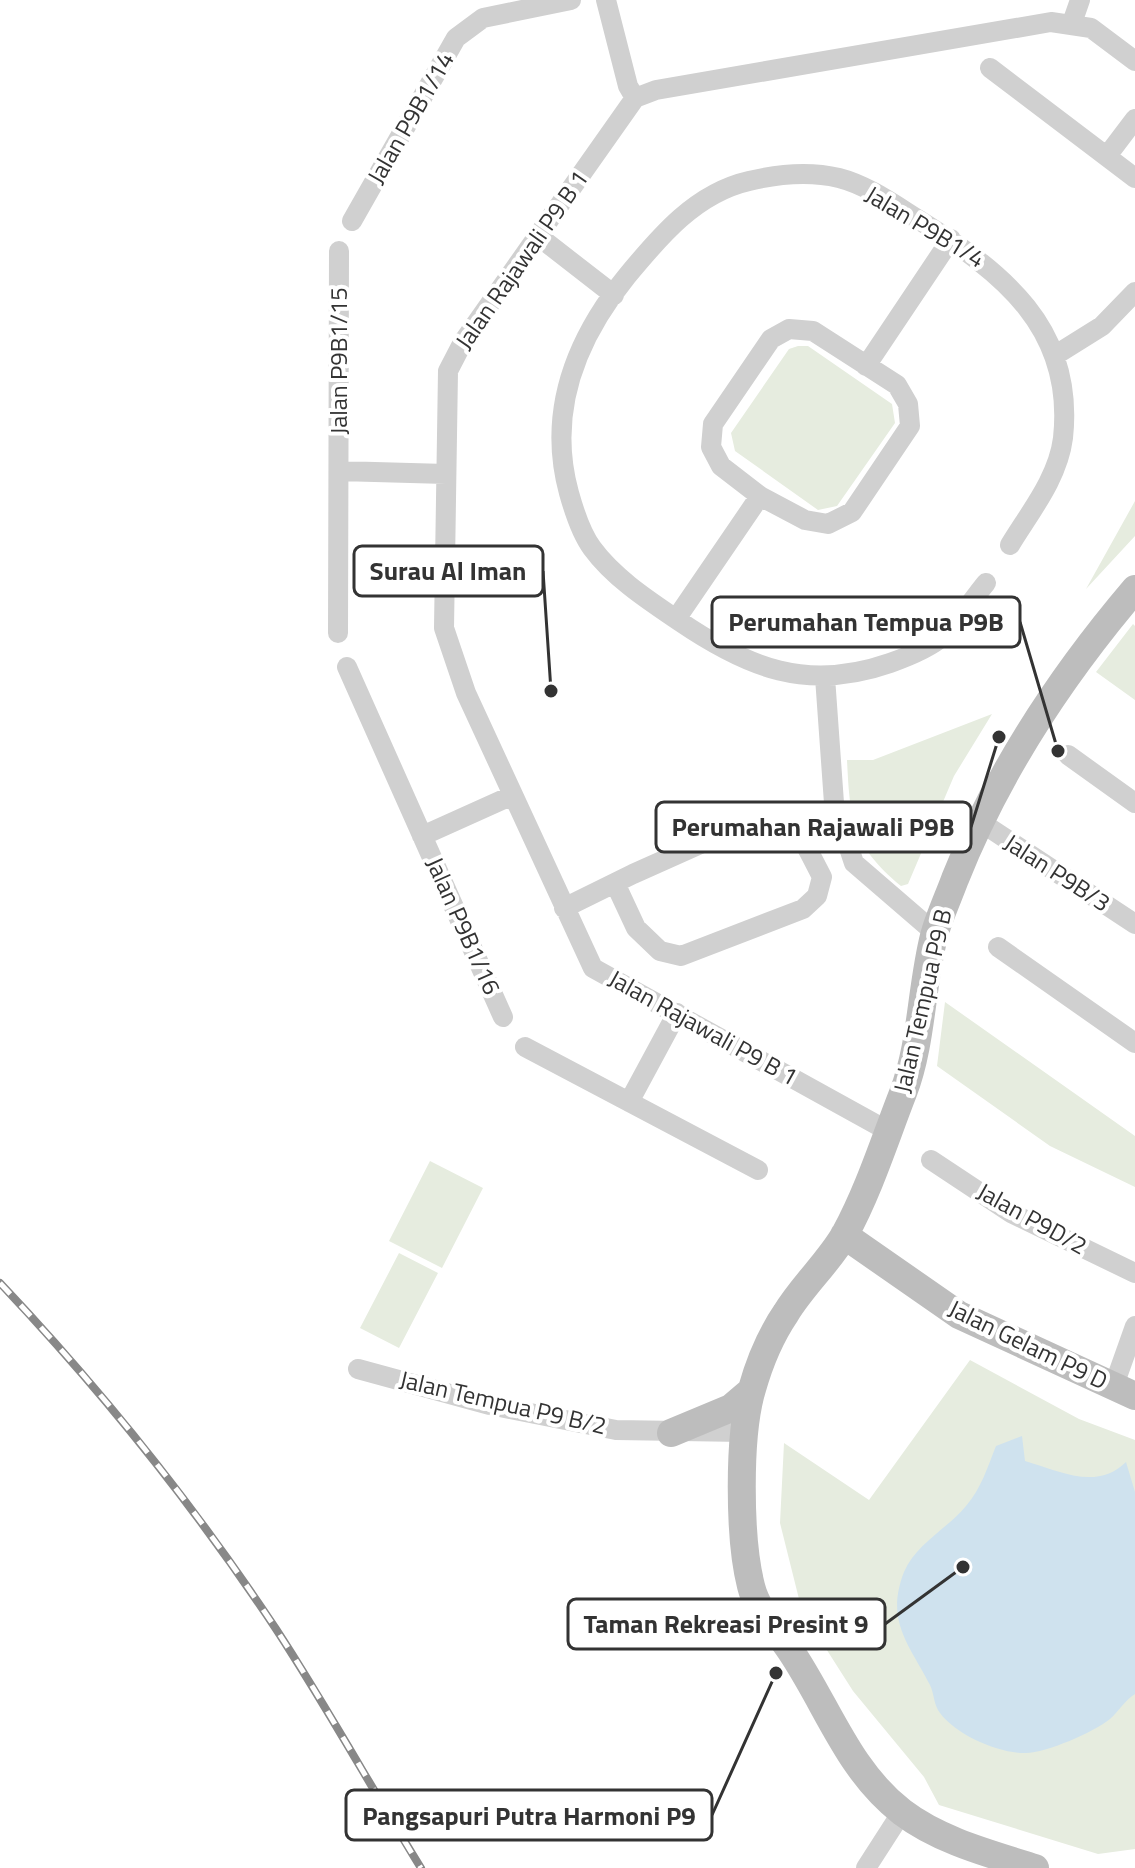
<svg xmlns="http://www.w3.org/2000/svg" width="1135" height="1868" viewBox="0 0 1135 1868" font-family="'Titillium Web',sans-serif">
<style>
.green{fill:#e6ecdf}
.water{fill:#cfe2ee}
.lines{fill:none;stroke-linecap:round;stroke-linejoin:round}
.street{stroke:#d0d0d0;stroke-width:20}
.secondary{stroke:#bdbdbd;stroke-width:28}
.rail-casing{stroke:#888;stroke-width:8}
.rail{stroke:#fff;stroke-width:5;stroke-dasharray:15;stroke-linecap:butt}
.labels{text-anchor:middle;stroke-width:8;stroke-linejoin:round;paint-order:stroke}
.street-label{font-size:24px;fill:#333;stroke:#fff}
.leader{fill:none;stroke:#333;stroke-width:3}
.callout-dot{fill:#333;stroke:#fff;stroke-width:3}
.callout{fill:#fff;stroke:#333;stroke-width:3}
.callout-label{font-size:26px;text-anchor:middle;font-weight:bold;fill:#333}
</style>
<rect width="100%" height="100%" fill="#fff"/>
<path class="green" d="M798,346h10l84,58 3,19 -58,83 -19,4 -83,-59 -4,-18 58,-84z
M1135,501v35l-49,53z
M1133,624l2,2v74l-39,-28z
M992,714l-38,62 -46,108 -7,2c-49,-41 -51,-66 -54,-126h26z
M945,1002l190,134v51l-85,-41 -113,-80z
M430,1161l53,27 -41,80 -53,-27z
M399,1253l39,20 -39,75 -39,-20z
M970,1360l109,59 56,21v409l-37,5 -159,-49 -15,-28 -71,-86 -51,-80 -22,-88 4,-80 85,57z"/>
<path class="water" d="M1022,1436l3,25c34,10 72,30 101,1l9,30v202c-11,7 -16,17 -25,25 -16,13 -64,34 -84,34 -26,1 -70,-18 -86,-40 -6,-7 -6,-20 -10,-28 -21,-41 -45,-64 -26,-113 12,-28 44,-44 62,-66 15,-17 22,-40 30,-60z"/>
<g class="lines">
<path class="street" d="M606,0l22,86 7,12
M1072,23l8,-23
M990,68l145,110
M1107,156l28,-37
M352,221l104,-183 27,-20 88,-18
M538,236l76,59
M789,329l24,2 84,54 11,19 2,22 -58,86 -24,12 -23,-4 -45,-24 -39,-30 -10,-19 2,-23 58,-85z
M1054,356l48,-30 33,-34
M866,366l85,-127
M339,471l107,3
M986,583c-14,17 -27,38 -43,53 -13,12 -36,21 -53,27 -83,29 -142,5 -211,-42 -31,-21 -65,-43 -87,-73 -11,-15 -18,-37 -23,-55 -22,-80 6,-153 58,-217 33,-40 69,-83 122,-95 29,-7 61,-10 90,-3 28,7 56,27 80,42 83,52 156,108 144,218 -5,40 -33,74 -53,107
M676,619l84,-123
M338,633l1,-382
M347,667l156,350
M825,677l9,126 20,60 80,69
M1068,755l67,48
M979,821l156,103
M422,836l91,-41
M564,908l69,-34 141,-63 16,4 32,62 -5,19 -14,13 -122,47 -21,-5 -24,-23 -21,-45
M998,947l137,96
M525,1047l233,123
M629,1102l48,-89
M888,1131l-295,-163 -127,-275 -22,-65 4,-257 15,-29 172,-244 21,-8 395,-68 40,6 44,33
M931,1160l80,53 124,60
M358,1369l132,36 126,25 128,2
M1113,1388l22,-62
M866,1868l36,-56"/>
<path class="secondary" d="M844,1235l115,80 176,81
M671,1433l60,-25 20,-17
M1035,1868c-44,-14 -95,-27 -133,-56 -55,-43 -74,-106 -112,-162 -14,-21 -33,-39 -39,-64 -12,-47 -13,-151 1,-197 7,-25 19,-54 34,-76 17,-28 43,-51 59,-79 24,-44 40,-95 58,-141 19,-49 18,-106 31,-157 5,-19 14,-38 21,-57 42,-106 106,-203 180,-290"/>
<g class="rail-casing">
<path id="rail" d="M0,1283c103,109 193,221 276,346 51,78 96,160 145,239"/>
</g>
<use href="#rail" class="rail"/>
</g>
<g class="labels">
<g class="street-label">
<text transform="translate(411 118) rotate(-60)" y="8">Jalan P9B1/14</text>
<text transform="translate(925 227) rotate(31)" y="8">Jalan P9B1/4</text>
<text transform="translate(522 260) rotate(-55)" y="8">Jalan Rajawali P9 B 1</text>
<text transform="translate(339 361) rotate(-90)" y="8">Jalan P9B1/15</text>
<text transform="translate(1057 873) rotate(33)" y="8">Jalan P9B/3</text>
<text transform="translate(463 926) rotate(66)" y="8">Jalan P9B1/16</text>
<text transform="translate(923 1001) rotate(-77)" y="8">Jalan Tempua P9 B</text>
<text transform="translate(703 1028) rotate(29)" y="8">Jalan Rajawali P9 B 1</text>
<text transform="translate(1032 1219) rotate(29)" y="8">Jalan P9D/2</text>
<text transform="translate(1028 1345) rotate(26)" y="8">Jalan Gelam P9 D</text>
<text transform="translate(503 1403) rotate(13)" y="8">Jalan Tempua P9 B/2</text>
</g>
</g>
<path class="leader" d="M551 691L543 571M1058 751L1020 622M999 737L971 827M963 1567L885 1624M776 1673L712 1815"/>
<g class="callout-dot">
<circle cx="551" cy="691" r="8"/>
<circle cx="1058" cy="751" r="8"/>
<circle cx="999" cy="737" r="8"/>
<circle cx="963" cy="1567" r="8"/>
<circle cx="776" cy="1673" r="8"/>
</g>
<g class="callout">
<rect x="354" y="546" width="189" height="50" rx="8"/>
<rect x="712" y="597" width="308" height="50" rx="8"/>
<rect x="656" y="802" width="315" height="50" rx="8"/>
<rect x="568" y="1599" width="317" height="50" rx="8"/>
<rect x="346" y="1790" width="366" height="50" rx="8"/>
</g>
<g class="callout-label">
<text x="448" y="580">Surau Al Iman</text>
<text x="866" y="631">Perumahan Tempua P9B</text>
<text x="813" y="836">Perumahan Rajawali P9B</text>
<text x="726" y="1633">Taman Rekreasi Presint 9</text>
<text x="529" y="1825">Pangsapuri Putra Harmoni P9</text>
</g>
</svg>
